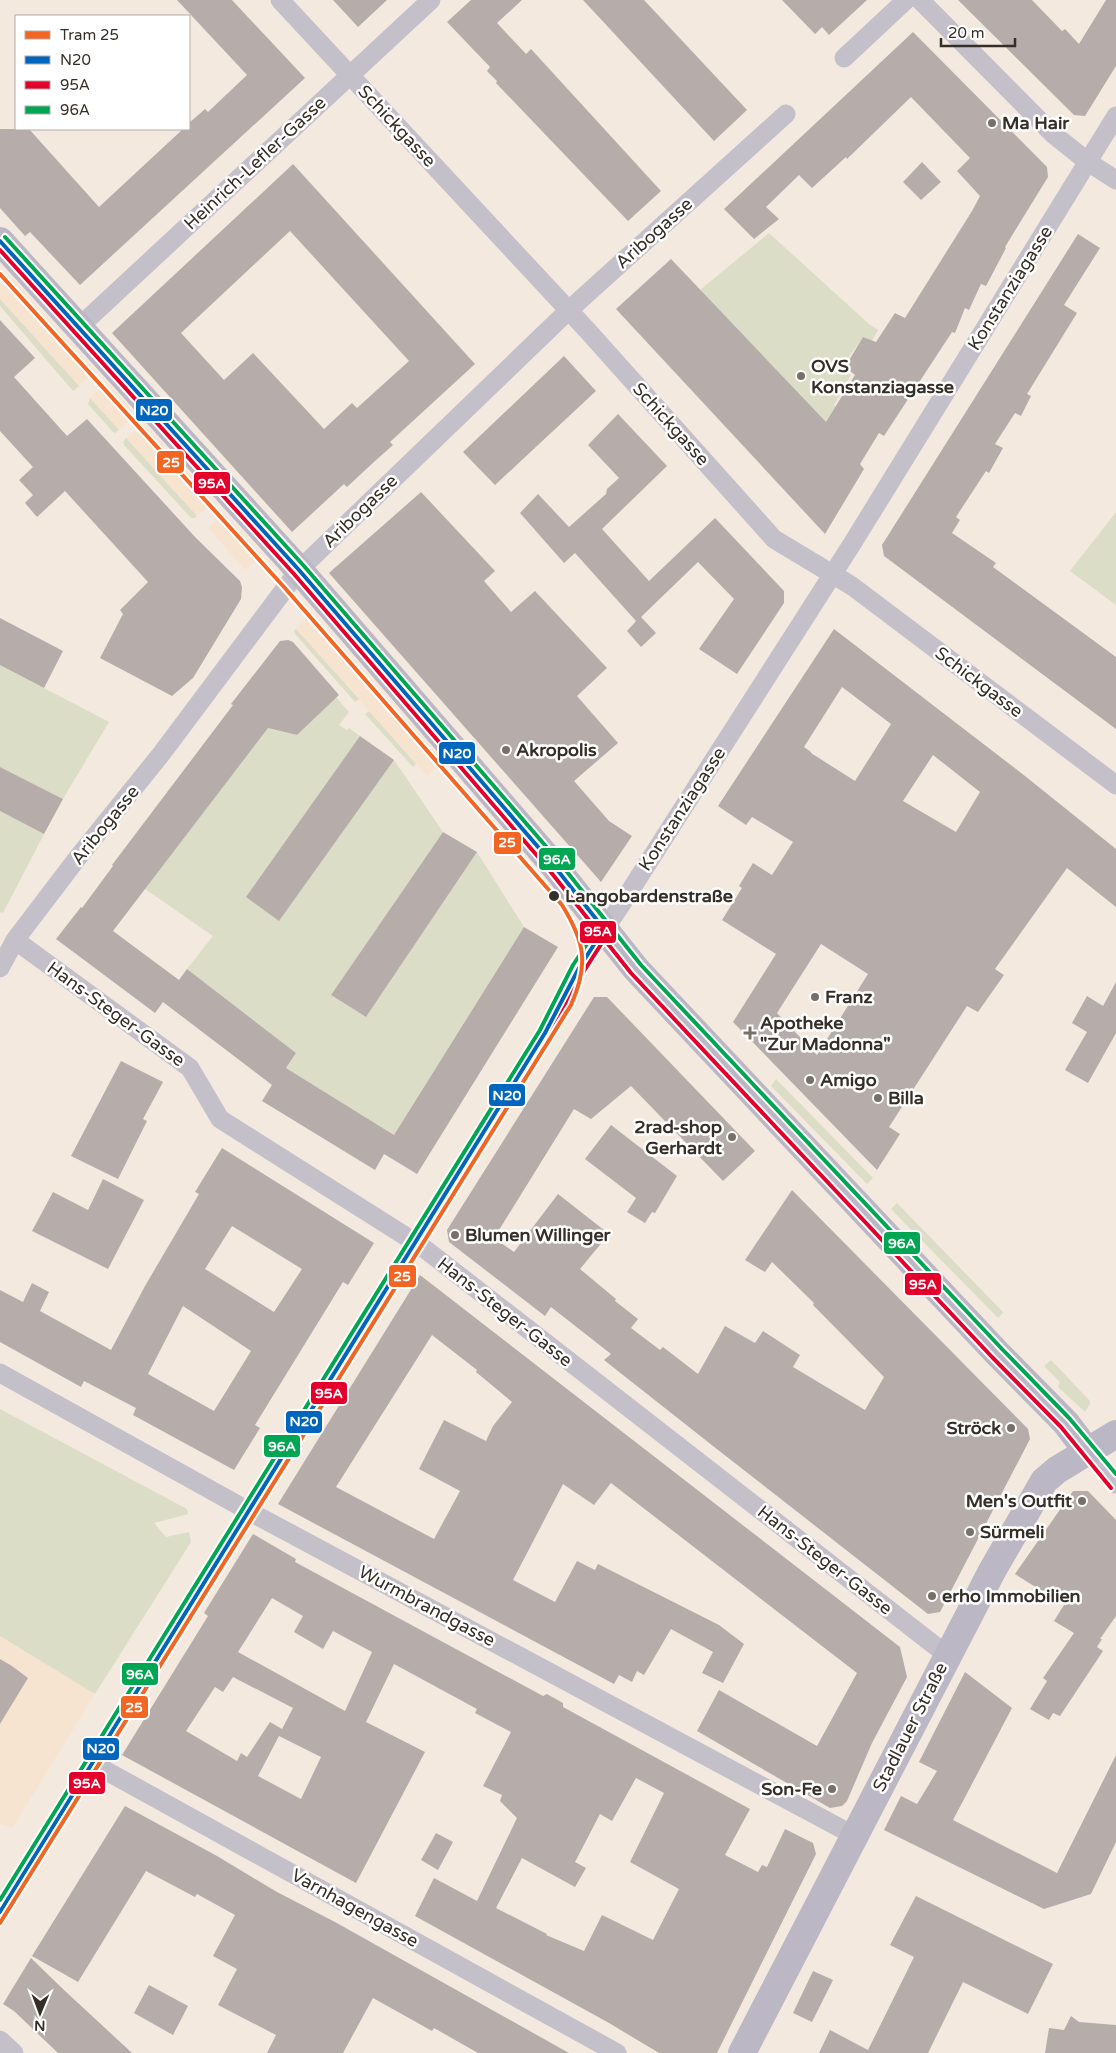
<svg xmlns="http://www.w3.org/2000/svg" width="1116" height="2053" viewBox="0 0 1116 2053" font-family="'Varela Round',sans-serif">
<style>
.built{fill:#f6e4d1}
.green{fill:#dbddc6}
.building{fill:#b6adab;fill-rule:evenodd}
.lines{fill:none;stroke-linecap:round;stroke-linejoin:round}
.street{stroke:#c4c0ca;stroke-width:19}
.secondary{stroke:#bcb7c4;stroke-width:28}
.bus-1-casing{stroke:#fff;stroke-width:8}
.bus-2-casing{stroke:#fff;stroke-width:8}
.bus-3-casing{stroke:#fff;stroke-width:8}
.bus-1{stroke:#0065bd;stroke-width:4}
.bus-2{stroke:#e4002b;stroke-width:4}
.bus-3{stroke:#00a651;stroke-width:4}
.tram-1-casing{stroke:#fff;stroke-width:8}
.tram-1{stroke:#f26522;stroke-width:4}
.poi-dot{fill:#787068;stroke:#fff;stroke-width:2}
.stop-dot{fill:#362f28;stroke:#fff;stroke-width:2}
.labels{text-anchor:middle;stroke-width:5;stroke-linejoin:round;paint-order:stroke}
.poi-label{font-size:18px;font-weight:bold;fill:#362f28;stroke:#fff;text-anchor:start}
.street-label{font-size:18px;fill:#362f28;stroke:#fff}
.stop-label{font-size:18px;font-weight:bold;fill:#362f28;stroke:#fff;text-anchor:start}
.line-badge{stroke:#fff;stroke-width:2}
.badge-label{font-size:14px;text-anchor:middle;font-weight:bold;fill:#fff}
</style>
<rect width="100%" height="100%" fill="#f4e9de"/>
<path class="built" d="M12,278l83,93 -16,15 -79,-87v-11z
M107,383l29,32 -17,15 -29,-32z
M143,423l71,78 -17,15 -71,-78z
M224,513l38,42 -17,15 -37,-42z
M313,613l131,149 -17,14 -131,-147z
M0,1636l95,58 -82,133 -13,-3z"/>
<path class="green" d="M769,233l100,91 9,6 -6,11 -9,-4 -22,31 10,7 -17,30 13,10 -12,17 -135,-142z
M0,299l79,87 -6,5 -73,-85z
M90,398l29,32 -4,3 -3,-2 -24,-27z
M126,438l71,78 -2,2h-4l-67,-73 -1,-3z
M1116,512v93l-46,-34z
M296,629l63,70 -4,3 -59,-67 -2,-4z
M0,665l109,57 -46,77 -63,-32z
M336,697l13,15 -10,13 8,5 2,-2 11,8 -81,184 115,-160 49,72 -112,163 35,22 111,-165 47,75 -130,208 -108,-67 10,-15 -109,-84 26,-33 -68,-47 122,-161 30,7z
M369,711l47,53 -3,3 -48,-53z
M0,811l44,23 -41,79 -3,-1z
M776,1079l97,99 -6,6 -96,-98z
M897,1203l106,109v1l-5,5 -107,-109z
M1051,1360l39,41v3l-5,8 -27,-25 2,-5 -16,-16z
M0,1409l187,100 1,5 -34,9 12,14 23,-5 2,10 -96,152 -95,-58z"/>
<path class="building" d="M177,0h55l73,78 -225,207 -50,-53 -5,4 -25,-28v-79h29l70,78 84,-78h6v-6l16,-14 3,3 39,-37z
M333,0h54l-29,27z
M471,0h51l-25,23 29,31 5,-5 130,142 -33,30 -132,-138 1,-2 -10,-10 3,-4 -43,-45z
M583,0h61l103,110 -33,31z
M782,0h85l-38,35 -7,-8 -7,7z
M958,0h74l30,31 3,-2 14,15 27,-44h10v66l-31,50 -11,-1z
M913,32l134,135 1,10 -43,70 1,1 -20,38 -5,-2 -12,26 -4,-2 -10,25 -3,-1 -68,104 -5,-3 -19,31 4,5 -39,65 -209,-225 55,-50 155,163 29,-47 -10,-8 18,-30 13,5 19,-29 10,5 67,-107 8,-15 -23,-25 13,-13 -59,-61 -64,62 -1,-2 -34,31 -13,-13 -33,32 13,12 -25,20 -30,-30z
M922,162l19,20 -20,18 -18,-18z
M293,164l182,200 -85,78 3,3 -18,16 -28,26 -3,-3 -52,48 -180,-199zM290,231l119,130 -52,47 -5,-5 -28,26 -71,-76 -29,27 -43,-47z
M1078,234l22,14 -36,57 13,8 -50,81 4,2 -10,20 -6,-3 -20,31 8,4 -14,25 -3,-2 -30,46 4,3 -8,13 44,30 -3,4 123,90v72l-232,-173 -2,-11z
M0,320l35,38 -21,19 53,59 20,-17 109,119 44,43 2,6 -1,12 -48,79 -21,18 -72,-38 23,-44 -3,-4 28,-28 -83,-91 -28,26 -12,-14 8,-8 -14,-15 14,-13 -33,-36z
M564,356l32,35 -101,94 -32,-33z
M618,414l49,52 -65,63 47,52 66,-63 69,73v12l-47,71 -38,-25 35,-50 -36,-37 -57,55 15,16 -15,14 -14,-16 10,-11 -1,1 -61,-68 -11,10 -44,-50 18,-19 31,33 37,-33 1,-5 12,-11 -31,-33z
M421,492l74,79 -11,10 27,31 24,-21 72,77 -30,28 41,47 -44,38 35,40 23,15 -31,46 -272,-309z
M0,618l63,33 -19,37 -44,-23z
M834,629l191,147 91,73v58l-49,-39 -72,101 9,6 -26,37 -11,-6 -78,121 11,7 -23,36 -144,-148 43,-68 -54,-34 20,-32 -3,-2 14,-23 19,12 21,-33 -41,-25 -6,8 -28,-19zM842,687l49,37 -36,57 -44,-28v-1l-7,-5zM933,755l47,37 -24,40 -53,-31zM821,944l47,30 -51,81 -40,-42z
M288,640l5,2 46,53 -42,40 -29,-7 -155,203 66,49 8,-11 109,84 -10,15 108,67 130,-208 34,20 -141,227 -33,-20 -9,16 -113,-69 10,-16 -109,-83 -8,11 -99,-74 25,-32 1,1 31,-42 -1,-1 121,-160 -2,-1 49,-63z
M360,736l34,24 -115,161 -33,-24z
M0,767l63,32 -19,35 -44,-23z
M443,832l34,20 -111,165 -35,-22z
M1116,982v51l-28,50 -23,-13 22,-38 -15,-9 15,-27 16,10z
M594,997h13l148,154 -32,30 -92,-95 -40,33 -17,-10 -80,129 20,14 44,-58 51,40 -29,35 36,30 -1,2 23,18 -7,9 29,22 3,-3 35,27 27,-48 30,17 8,-12 37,24 -7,12 72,43 19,-33 -71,-72 1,-2 -42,-41 -7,10 -20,-12 47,-70 236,239 2,10 -90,173 -12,2 -215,-168 -109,-86 7,-6 -60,-47 -6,9 -96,-74 -2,-12z
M121,1061l42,21 -20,37 4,2 -29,58 -47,-23z
M611,1125l66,51 -22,37 -3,-1 -7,11 -18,-11 9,-14 -51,-39z
M222,1148l152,95 -26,42 -5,-3 -88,143 5,3 -26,42 -101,-55 3,-7 -52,-27 -3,6 -81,-45v-52l23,12 9,-19 17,9 -9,19 71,39 34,-64 54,-92 -4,-2zM232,1226l70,43 -28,43 -69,-43zM183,1306l68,45 -37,60 -66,-37z
M103,1179l41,21 -36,69 -76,-38 21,-39 35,18z
M420,1275l480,372 7,30 -35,66 -25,58 -5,5 -12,2 -133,-77 22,-41 98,56 40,-73 -246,-190 -17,22 -31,-21 -50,96 42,22 22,-41 18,9 3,-6 121,61 25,19 -21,39 -21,-10 11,-21 -42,-23 -27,46 -7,-4 -5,11 -13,-7 -5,9 -336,-180zM432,1335l45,35 -1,2 36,30 -19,24 -7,15 -42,-21 -25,49 41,22 -26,48 -98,-52z
M1073,1491h15l28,29v96l-16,23h2l-5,8 6,4 -43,65 -7,-3 -4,7 -19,-11 17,-28 -4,-3 31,-45 -20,-12 10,-16 -49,-31z
M253,1534l43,25 -1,3 248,134 4,-2 16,9v4l187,102 -25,46 33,17 4,-7 5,2 18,-38 28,14 3,11 -99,199h-58l-50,-30 -194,-107 19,-38 43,23 40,-83 -17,-17 2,-6 -19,-9 28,-54 -36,-19 2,-4 -83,-45 -28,58 59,30 -69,131 -234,-128 86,-139 -4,-3zM272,1598l31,18 -9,16 29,17 10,-18 39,21 -27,59 -107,-59zM233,1677l60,31 -11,21 -12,-7 -23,35 -6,-4 -4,8 -51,-30 29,-44 8,5zM279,1736l42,21 -20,42 -43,-23zM636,1778l28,15 -34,69 49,27 -26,51 -51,-25 -18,36 -38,-16 1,-1 -51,-26 26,-50 53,29 11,-19 -11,-6 25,-48 12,7z
M0,1659l12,7 16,12 -28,46z
M965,1672l47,36 -59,112 104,53 59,-118v87l-25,52 -47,15 -160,-79 17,-34 16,8 20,-33 -18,-9z
M125,1806l92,50 60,36 58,30 234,131h-91l-44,-25 -2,3 -59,-33 -30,55h-76l9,-18 -58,-30 19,-36 -24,-13 22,-41 -38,-21 -2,3 -49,-26 -68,111 -46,-26z
M436,1833l17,9 -15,28 -17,-10z
M916,1896l137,68 -25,50 -65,-32 -35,71h-109l11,-23 38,20 46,-93 -24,-12z
M31,1958l33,32 68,63h-74l-44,-42 -11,-7z
M813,1971l20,9 -21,42 -19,-9z
M149,1985l39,21 -15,29 -39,-22z
M1071,2016l8,6 37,3v28h-71l4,-25 15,2z"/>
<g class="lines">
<path class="street" d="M280,0l307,330 187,209 78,47 264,199
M920,0l133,134 35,28 28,18
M844,58l62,-58
M79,327l352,-327
M15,940l175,128 30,51 201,127 526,409
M0,968l15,-28 64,-84 83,-103 137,-183 270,-260 217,-196
M0,1373l254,141 601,322
M1087,1451l29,33
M92,1763l525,290
M0,1912l545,-879 38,-72 38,-56 231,-361 264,-428
M0,2040l14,13"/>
<path class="secondary" d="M0,241l299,329 252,292 85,107 361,384 69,70 21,28
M742,2053l250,-482 52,-90 13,-11 59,-36"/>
<g class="bus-1-casing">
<path id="bus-1" d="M0,241l299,329 252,292 53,67
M0,1912l545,-879 34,-65 25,-39"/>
</g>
<g class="bus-2-casing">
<path id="bus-2" d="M0,250l294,324 252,292 85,107 361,384 69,70 50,61
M5,1915l545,-879 34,-65 25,-39"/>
</g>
<g class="bus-3-casing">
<path id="bus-3" d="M5,237l299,329 252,292 85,107 361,384 68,70 46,55
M0,1900l540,-870 33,-65 26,-39"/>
</g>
<use href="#bus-1" class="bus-1"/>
<use href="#bus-2" class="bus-2"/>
<use href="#bus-3" class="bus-3"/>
<g class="tram-1-casing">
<path id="tram-1" d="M0,274l284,313 278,318c23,37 27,60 9,100l-571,918"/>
</g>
<use href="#tram-1" class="tram-1"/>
</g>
<g class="poi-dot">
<circle cx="992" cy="123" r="5"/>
<circle cx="801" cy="376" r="5"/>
<circle cx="506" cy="750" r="5"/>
<circle cx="815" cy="997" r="5"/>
<path d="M747.5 1025.5h5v5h5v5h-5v5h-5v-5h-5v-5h5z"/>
<circle cx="810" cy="1080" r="5"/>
<circle cx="878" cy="1098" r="5"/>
<circle cx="732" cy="1137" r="5"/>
<circle cx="455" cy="1235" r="5"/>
<circle cx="1011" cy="1428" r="5"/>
<circle cx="1082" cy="1501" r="5"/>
<circle cx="970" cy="1532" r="5"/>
<circle cx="932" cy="1596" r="5"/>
<circle cx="832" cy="1789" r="5"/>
</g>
<circle class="stop-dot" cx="554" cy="896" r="6"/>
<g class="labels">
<g class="poi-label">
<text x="1002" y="129">Ma Hair</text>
<text x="811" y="372">OVS<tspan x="811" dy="21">Konstanziagasse</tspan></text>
<text x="516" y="756">Akropolis</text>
<text x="825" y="1003">Franz</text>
<text x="760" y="1029">Apotheke<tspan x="760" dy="21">"Zur Madonna"</tspan></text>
<text x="820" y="1086">Amigo</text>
<text x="888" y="1104">Billa</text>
<text x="722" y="1133" text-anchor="end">2rad-shop<tspan x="722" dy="21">Gerhardt</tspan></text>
<text x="465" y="1241">Blumen Willinger</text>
<text x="1001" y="1434" text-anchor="end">Ströck</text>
<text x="1072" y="1507" text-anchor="end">Men's Outfit</text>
<text x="980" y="1538">Sürmeli</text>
<text x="942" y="1602">erho Immobilien</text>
<text x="822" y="1795" text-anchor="end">Son-Fe</text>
</g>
<g class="street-label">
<text transform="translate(397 126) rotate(47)" y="6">Schickgasse</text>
<text transform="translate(255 163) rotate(-43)" y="6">Heinrich-Lefler-Gasse</text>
<text transform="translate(654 233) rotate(-42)" y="6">Aribogasse</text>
<text transform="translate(1010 288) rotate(-58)" y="6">Konstanziagasse</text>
<text transform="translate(671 424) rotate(48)" y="6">Schickgasse</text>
<text transform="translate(360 511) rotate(-44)" y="6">Aribogasse</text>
<text transform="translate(979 682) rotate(37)" y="6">Schickgasse</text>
<text transform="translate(682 809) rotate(-57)" y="6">Konstanziagasse</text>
<text transform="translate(105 825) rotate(-51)" y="6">Aribogasse</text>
<text transform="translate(116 1014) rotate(36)" y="6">Hans-Steger-Gasse</text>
<text transform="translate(505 1312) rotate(38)" y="6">Hans-Steger-Gasse</text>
<text transform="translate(825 1560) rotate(38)" y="6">Hans-Steger-Gasse</text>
<text transform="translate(427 1606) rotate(28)" y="6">Wurmbrandgasse</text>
<text transform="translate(910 1727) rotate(-63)" y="6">Stadlauer Straße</text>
<text transform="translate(355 1908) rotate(29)" y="6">Varnhagengasse</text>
</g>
<g class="stop-label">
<text x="565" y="902">Langobardenstraße</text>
</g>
</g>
<g class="line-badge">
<rect x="135" y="398" width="38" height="24" rx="5" fill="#0065bd"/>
<rect x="156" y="450" width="29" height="24" rx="5" fill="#f26522"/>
<rect x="193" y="471" width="38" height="24" rx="5" fill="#e4002b"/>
<rect x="438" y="741" width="38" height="24" rx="5" fill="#0065bd"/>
<rect x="493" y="831" width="29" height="24" rx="5" fill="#f26522"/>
<rect x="538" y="847" width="38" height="24" rx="5" fill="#00a651"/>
<rect x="579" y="920" width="38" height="24" rx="5" fill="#e4002b"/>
<rect x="488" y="1083" width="38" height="24" rx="5" fill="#0065bd"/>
<rect x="883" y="1231" width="38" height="24" rx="5" fill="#00a651"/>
<rect x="388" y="1264" width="29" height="24" rx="5" fill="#f26522"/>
<rect x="904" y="1272" width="38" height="24" rx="5" fill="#e4002b"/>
<rect x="310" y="1381" width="38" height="24" rx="5" fill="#e4002b"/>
<rect x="285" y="1410" width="38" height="24" rx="5" fill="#0065bd"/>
<rect x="263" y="1434" width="38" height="24" rx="5" fill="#00a651"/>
<rect x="121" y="1662" width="38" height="24" rx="5" fill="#00a651"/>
<rect x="120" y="1695" width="29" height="24" rx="5" fill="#f26522"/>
<rect x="82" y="1737" width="38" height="24" rx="5" fill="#0065bd"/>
<rect x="68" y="1771" width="38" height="24" rx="5" fill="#e4002b"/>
</g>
<g class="badge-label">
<text x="154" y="415">N20</text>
<text x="171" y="467">25</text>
<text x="212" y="488">95A</text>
<text x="457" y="758">N20</text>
<text x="507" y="847">25</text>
<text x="557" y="864">96A</text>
<text x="598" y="936">95A</text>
<text x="507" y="1100">N20</text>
<text x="902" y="1248">96A</text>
<text x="402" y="1281">25</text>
<text x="923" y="1289">95A</text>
<text x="329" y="1398">95A</text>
<text x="304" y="1426">N20</text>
<text x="282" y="1451">96A</text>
<text x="140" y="1679">96A</text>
<text x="134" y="1712">25</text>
<text x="101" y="1753">N20</text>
<text x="87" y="1788">95A</text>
</g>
<rect x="15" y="15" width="175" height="115" fill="#ffffff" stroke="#afaca9"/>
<rect x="25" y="31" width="25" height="8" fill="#f26522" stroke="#afaca9"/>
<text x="60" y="40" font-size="15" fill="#362f28">Tram 25</text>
<rect x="25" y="56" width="25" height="8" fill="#0065bd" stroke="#afaca9"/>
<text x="60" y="65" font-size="15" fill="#362f28">N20</text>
<rect x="25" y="81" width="25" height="8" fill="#e4002b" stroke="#afaca9"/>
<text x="60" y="90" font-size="15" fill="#362f28">95A</text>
<rect x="25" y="106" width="25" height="8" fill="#00a651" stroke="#afaca9"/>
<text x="60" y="115" font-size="15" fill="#362f28">96A</text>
<g transform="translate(40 2013) rotate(181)" stroke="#ffffff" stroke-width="4" paint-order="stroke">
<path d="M0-4L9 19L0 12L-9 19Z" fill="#362f28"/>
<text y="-8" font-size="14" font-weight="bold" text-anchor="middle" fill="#362f28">N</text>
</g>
<path d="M941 38v8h74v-8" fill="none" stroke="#362f28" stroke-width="2.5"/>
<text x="948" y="38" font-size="15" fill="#362f28" stroke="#ffffff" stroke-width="4" paint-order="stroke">20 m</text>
</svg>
